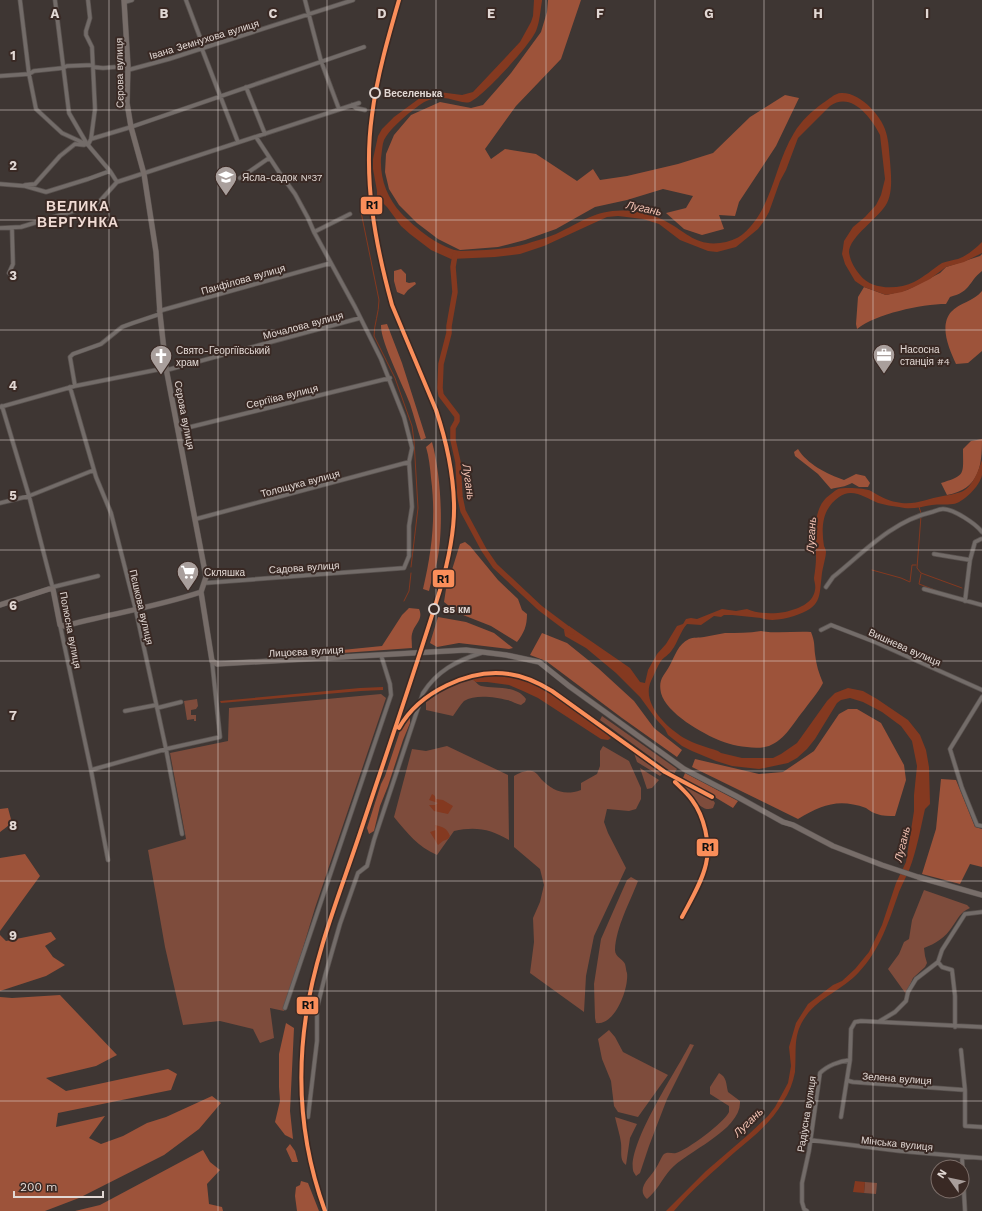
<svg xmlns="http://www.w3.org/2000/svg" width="982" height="1211" viewBox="0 0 982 1211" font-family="'Work Sans',sans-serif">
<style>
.green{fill:#7e4c3c}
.forest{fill:#9d533a}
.water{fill:#843920}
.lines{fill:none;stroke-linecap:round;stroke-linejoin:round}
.stream{stroke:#843920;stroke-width:1}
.river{stroke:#843920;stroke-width:5.5}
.street-casing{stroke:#5a5350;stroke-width:5}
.secondary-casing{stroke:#5a5350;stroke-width:6}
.street{stroke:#736c69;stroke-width:3.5}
.secondary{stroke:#776d69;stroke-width:5}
.rail-1-casing{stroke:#392924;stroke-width:7}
.rail-1{stroke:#fa8e5a;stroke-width:4}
.grid{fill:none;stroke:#e2d8d4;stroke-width:1;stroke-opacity:0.55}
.stop-dot{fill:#392924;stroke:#e2d8d4;stroke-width:2}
.labels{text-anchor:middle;stroke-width:4;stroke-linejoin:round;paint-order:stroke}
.street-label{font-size:10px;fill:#e2d8d4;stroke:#392924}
.stop-label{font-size:10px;font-weight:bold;fill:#e2d8d4;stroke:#392924;text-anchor:start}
.poi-label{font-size:10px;fill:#e2d8d4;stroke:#392924;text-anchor:start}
.water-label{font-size:11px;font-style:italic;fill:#f3c2b3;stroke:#392924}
.district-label{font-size:14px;font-weight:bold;letter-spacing:1px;fill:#f0dbd4;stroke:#392924}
.grid-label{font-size:13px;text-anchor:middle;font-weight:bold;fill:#e2d8d4;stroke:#392924;stroke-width:4;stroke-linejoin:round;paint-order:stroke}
.line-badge{stroke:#392924;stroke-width:1.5}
.pale-badge-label{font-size:11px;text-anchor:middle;font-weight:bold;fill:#111}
</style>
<rect width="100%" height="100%" fill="#3e3633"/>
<path class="green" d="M476,678l-2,2c2,2 4,5 7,6 14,3 35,-1 45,13l-1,3 -4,3c-5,-1 -9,-4 -14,-5 -12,-3 -32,-6 -43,1 -4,4 -8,11 -11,15l-27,-6v-8c15,-11 31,-21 50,-24z
M381,694l5,4 -71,210 -31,103 -14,-3 4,30 -14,5 -7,-14 -33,-8 -37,4 -18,-78 -17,-97 38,-11 -16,-86 58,-12 1,-33z
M197,699l1,7 -2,3 -5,1v5h5v6h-2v-2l-7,1 -3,-19z
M602,716l75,53 -3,5 -74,-54z
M447,746l61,29 1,65c-18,-11 -34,-14 -55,-9l-17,24c-20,-9 -29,-21 -43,-38l18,-68 14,2z
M603,746l26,15 12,27v11l-5,10 -7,2 -22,-2 -3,13 4,11 18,35 -32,68 -8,40 -2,36 -54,-39 4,-31 -1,-24 7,-16 4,-17 -4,-16 -26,-22v-71c5,-3 12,-6 18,-5 4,1 7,5 9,8 12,12 23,17 40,11v-7l16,-9 3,-8v-15z
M634,753l29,20 -3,3 -23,-14z
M640,768l19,12 -7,8 -5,1z
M685,785l28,15 2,3 -2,5c-12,6 -22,-14 -29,-22z
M631,877l7,4c-8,21 -22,46 -23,69 0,7 8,9 10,14 1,3 1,7 2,9 2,15 -12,53 -31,50l-1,-5 -1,-34 7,-45 26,-59z
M924,890l43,15 3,3c-10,4 -12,11 -18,19 -6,10 -17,17 -28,21l1,8 2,7 -2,4 -12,11 -7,16 -18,-25 11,-15 5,-12 5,-3 3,-19z
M609,1030l6,7 8,15 45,23 -30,42 -20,-5 -4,-6 -3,-25 -9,-22 -4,-20z
M690,1044l4,1 -27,54 -18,47 -9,27 -4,3c-1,-2 -3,-4 -3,-6 -5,-27 44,-100 57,-126z
M719,1073c8,4 7,11 9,19l12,9c2,29 -53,50 -70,69 -8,9 -13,21 -23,29 -12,-11 4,-22 9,-31 3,-4 5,-11 8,-14 4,-3 8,0 12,-1 10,-2 49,-31 53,-41 0,0 0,-5 0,-6l-19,-12v-7z
M615,1117l22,7 -7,14 -4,27c-7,-5 -4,-14 -5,-22 -1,-8 -4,-17 -6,-26z
M865,1182l12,1 -1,11 -12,-1z"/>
<path class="forest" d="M548,0h33l-20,59 -45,47 -31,43 6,10 14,-10 31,5 41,27 16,-12 7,11 27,-4 51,-12 35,-11 37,-36 35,-22 14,3 -23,48 -37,56 -4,14 -16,-1 5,14 -22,6 -18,-6 -18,-16 20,-5 7,-12 -30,-7 -36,11 -32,7 -39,22 -31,11 -27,7 -38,3 -22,-11 -21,-16 -18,-18 -10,-16 -4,-17 1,-18 8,-19 17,-20 29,-13 31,6 12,-3 28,-32 30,-41 6,-20z
M982,254v17c-15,12 -10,20 -32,26l-4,7c-25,0 -70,10 -89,25l-1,-5 2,-27 6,-10 22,8 21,-5 33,-17 6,-6 34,-11z
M401,269l5,5v8l3,1 6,-1 1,2 -8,6 -4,5 -7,-3 -3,-11v-10z
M982,291v60l-14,12 -12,1c-7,-15 -17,-38 -5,-52 8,-9 23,-11 31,-21z
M387,324l15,39 24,75 -5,2c-4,-12 -7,-24 -11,-36 -6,-17 -30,-63 -29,-79z
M982,439c0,28 -3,50 -35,56l-6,-12c25,-8 22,-8 22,-34l8,-8z
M432,442c9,33 12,86 5,120 -2,9 -6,19 -8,29l-6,-2c9,-38 13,-73 8,-111 -1,-11 -2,-21 -5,-31z
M798,449c9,15 29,25 46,31l12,-6 9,2 5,7 -2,4h-9l-7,-4c-7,4 -13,4 -21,6l-13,-15 -23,-18 -1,-4z
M465,542l5,4 28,34 20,19 4,11 5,4c0,12 -3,19 -10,28l-26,-16 -33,-13 -14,-11 2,-13 14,-45z
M409,608l10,1c5,11 -5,15 -7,25 -1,4 0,9 0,14l-70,5v-3l40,-4 20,-31z
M438,617l28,5 28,11 19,15 -4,1 -50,-6 -22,4 -7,-4z
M761,631c17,3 33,0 50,1 4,10 3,13 4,22 1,10 4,20 8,29 -5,10 -12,17 -19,27 -11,13 -18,29 -35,36 -12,4 -36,0 -48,-5 -18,-7 -55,-28 -60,-48 -3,-14 3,-17 9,-28 5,-9 8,-21 19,-26 4,-2 10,-1 15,-2 7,-1 14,-3 21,-4 12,0 24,0 36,-2z
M542,633l25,10 31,25 36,33 20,27 28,22 -5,7 -55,-39 -76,-57 -16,-6z
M848,709h9l24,14 23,42 2,15 -11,36c-6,0 -13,0 -18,-2 -4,-1 -8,-4 -11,-6 -28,-10 -44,-3 -68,11l-106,-52 3,-8 64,15 24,-2 31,-21 25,-37z
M410,716v7l-7,17 -15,46 -8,20 -6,25 -5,3 -2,-6 14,-44 4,-8 16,-48z
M685,773l53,28 -5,7 -50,-30z
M941,779l15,1 19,47 7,2v38l-12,-3 -10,20 -38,-10 14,-45z
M8,808l4,15 -12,9v-23z
M25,854l15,22 -40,55v-73z
M51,932l5,7 -11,7 8,11 12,8 -19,11 -46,15v-56l6,6z
M60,995l57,60 -21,11 -50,12 20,13 102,-22 9,5 -6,16 -113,23 -2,14 49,-11 -16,22 12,6 22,-8 24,-13 19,-6 46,-21 9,7 -22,26 -35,26 -85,43 -34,13h-45v-214l12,1z
M286,1023l8,5 -4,83 3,28 -8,-4 -10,-13 5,-21 -1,-14v-33z
M290,1144l5,7 3,11h-6l-6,-13z
M203,1150l7,12 10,8 -13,14 2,20 13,3 1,4h-148l25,-6z
M301,1181l7,2 11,28h-22l-2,-15 1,-9 4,-2z"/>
<path class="water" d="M534,0h8v1c-2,11 -2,20 -6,30 -6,14 -52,65 -66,71 -6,2 -14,-2 -20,-3 -6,-2 -16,-1 -21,1 -7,2 -14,9 -20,13 -9,8 -19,16 -25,27 -2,5 -2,12 -3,18 -1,21 6,39 20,55 13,14 41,37 60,38 25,-1 48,-1 71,-9 8,-2 16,-5 24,-8 28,-13 42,-26 75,-23 12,1 26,5 36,11 19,10 29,24 53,21 8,-1 17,-4 23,-9 30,-26 31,-69 51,-101 7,-12 18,-22 29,-30 5,-3 12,-10 18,-10 20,-1 43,25 46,43 2,8 2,17 3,25 1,13 3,30 -3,42 -7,14 -38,34 -38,49 1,9 6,17 11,23 11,15 38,15 54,7 10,-5 19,-13 28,-19 6,-2 11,-3 16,-4 10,-4 17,-10 24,-17v11l-18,9 -18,5 -16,12 -18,9 -10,4 -16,3 -22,-8 -9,-6 -10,-17 -3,-10 1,-6 1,-7 9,-14 12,-10 11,-12 5,-10 4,-16 -5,-44c-9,-18 -29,-44 -50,-29l-32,32 -12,32 -6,11 -11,31 -5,9 -6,8 -22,18 -19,5 -9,-1 -28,-11 -21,-16 -16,-5 -25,-3 -11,1 -63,29 -24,8 -25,3 -44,2 -20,-9 -21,-16 -9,-8 -14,-19 -10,-10v-6l-4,-22v-10l5,-23 4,-7 12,-12 30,-22 15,-3 23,3 11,-3 47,-50 11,-20 2,-6z
M982,460c0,5 0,11 0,15 -2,11 -19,28 -29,29 -7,1 -14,0 -21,1 -12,2 -21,5 -33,2 -7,-1 -14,-2 -21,-4 -12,-5 -26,-16 -39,-6 -17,12 -18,30 -15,49 1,2 2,4 2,6 0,4 -3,15 -4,21 -3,25 0,34 -28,43 -10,3 -23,6 -33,2l-29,-3h-8l-3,2 -7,-1 -13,9 -14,-1c-7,8 -9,18 -15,26 -3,5 -8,7 -11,11 -4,6 -7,14 -10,20 -10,22 15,46 33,57 10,6 23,9 34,13l3,2 21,5h31l8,-4 16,-11 30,-42 8,-8 13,-5 15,3 14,8 31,21 12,15 6,15 3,17 1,37 -5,5c-4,17 -7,35 -13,53 -3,10 -9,20 -13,30 -10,29 -19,58 -40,80 -16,18 -40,25 -53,44 -14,19 -9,35 -11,56 -2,11 -6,21 -12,30 -12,21 -30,35 -48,50 -21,19 -43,37 -61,59h-8l40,-40 43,-37 19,-18 7,-9 13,-24 3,-17 -2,-19 7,-24 12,-19 25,-19 9,-4 13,-12 14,-17 13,-27 14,-42 10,-21 8,-51v-16l3,-29 -5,-25 -11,-15 -19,-14 -19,-10 -13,-4 -9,2 -4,3 -22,36 -8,10 -10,9 -9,5 -29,6 -27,-3 -16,-5 -24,-10 -10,-5 -14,-11 -3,-6 -9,-10 -16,-22 -24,-24 -30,-25 -21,-12 -1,-6 5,-4 61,42 10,14 5,1 3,-13 9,-16 9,-10 11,-18 6,-2 3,-5 5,-1 6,1 25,-10 14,2 11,-2c11,5 26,5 38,3 12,-3 28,-8 30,-22 1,-5 -1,-9 -1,-12 1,-7 2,-14 2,-21 0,-19 -4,-45 10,-59 4,-3 8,-7 12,-9 6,-2 28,-1 33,2 6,4 18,10 25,11 18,4 30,-3 47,-6 6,-1 12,-2 18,-4 12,-5 17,-21 21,-32z
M492,676l21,1 16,5 20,9 47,33 15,14 -3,2 -7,-1 -63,-41 -15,-7 -14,-6 -22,-3h-11l-3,-2 3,-2z
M383,687v3l-22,1 -140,12 -1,-2 140,-13z
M432,794l3,2 1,3 7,1 10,6 -5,8 -14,-3 -5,-6h6l3,-2 -9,-3z
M435,825c8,2 12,3 15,11l-2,3 -5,2 -5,4 -8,-13 6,-2z
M855,1181l10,1 -1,11 -11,-1z"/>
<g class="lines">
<path class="stream" d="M379,198c-8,3 -18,4 -18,14l18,88c0,13 -5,24 -5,36l21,42 17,48 2,15 4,67 -7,59
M919,507l2,6
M921,516l-4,52 4,5 41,15
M872,570l29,8 9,4 2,-17h4
M921,574l-2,10 16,6
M404,601l5,-10 2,-18"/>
<path class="river" d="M455,255l-2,12 2,25 -6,34v7l-8,31 -1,24 1,7 16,21v5l-4,7v12l5,22 2,35 3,14 21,39 11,16 45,42 32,24"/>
<g class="street-casing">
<path id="street" d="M20,0l9,74 7,35 26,24 26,12
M55,0l14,113 18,31
M88,0l2,18 -4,13v4l6,12 3,62 -4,30 -3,6 22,26 7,11 242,-79
M186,0l18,48
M305,0l16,61 18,48
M125,2l7,-2
M202,49l36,93
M93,67l10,1 25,-2
M128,70l41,-11 184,-59
M0,76l29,-2 5,-3 29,-3 4,-2 26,-1
M246,87l19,47
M352,105l4,3 9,2
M91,139l40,-12 233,-80
M240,178l29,-20
M0,184l25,2 21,6 42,-13 22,-8
M25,185l10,-1 25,-28 15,-12 9,1
M0,228l21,-1 69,-21 10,-5 17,-19
M314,232l36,-18
M9,273l4,-9 -1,-35
M159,311l172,-48
M167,370l193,-52
M75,386l-5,-29 3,-3 28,-10 21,-17 11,-4 27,-9
M70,387l26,90 15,36 25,98 30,138 16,85
M2,406l27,90 24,93
M0,407l75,-21 91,-18
M178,430l212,-52
M0,503l29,-7 65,-26
M196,519l213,-57
M934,554l36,6
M205,583l199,-15 5,-12v-30l3,-19 -3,-45 3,-14 -8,-31 -23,-58 -26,-52 -41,-75 -6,-14 -13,-24 -16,-22 -23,-35
M53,587l45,-11
M826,587l7,-10c30,-24 59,-56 99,-65 3,-1 8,-3 11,-3 11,0 33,15 39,23
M924,589l58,16
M965,601l5,-41 5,-18 6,-3
M60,625l31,145 17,90
M821,630l10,-5 44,17 107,48
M982,697l-32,52 12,39 15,37 5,1
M157,708l24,-6
M125,711l31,-6
M91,770l75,-21 54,-12 -8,-76
M938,962l4,5 10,3 3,26v31
M285,1008l106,-313 -1,-11 -9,-29
M880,1021l15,-9 11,-11 2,-9 8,-13 22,-17 4,-12 23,-36 17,-2
M961,1050l4,40
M850,1060l-3,19 2,2 4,1 112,8v36l17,1
M308,1117l9,-76v-33l8,-32 15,-52 18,-51 9,-7 7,-26 49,-147c14,-22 33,-32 58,-40
M841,1117l6,-38
M810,1140l90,11 82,7
M962,1157l3,54
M807,1211l-3,-2 -2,-7v-19l7,-32 11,-78c7,-7 19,-12 30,-13l1,-31 4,-7 6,-1 121,6"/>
</g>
<g class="secondary-casing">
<path id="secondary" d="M124,0l4,66 -1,37 4,24 13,47 12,78 4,62 6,54 40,209 -5,15 11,69 5,3 249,-14 40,5 33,7 30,24 115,83 52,27 47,26 10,3 40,21 49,19 36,12 64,18
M0,605l49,-16h4l7,36 4,1c46,-12 92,-19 137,-34"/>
</g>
<use href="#street" class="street"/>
<use href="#secondary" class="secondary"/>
<g class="rail-1-casing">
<path id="rail-1" d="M399,728c20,-36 71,-60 110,-54 16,2 30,9 43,17l113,81 47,25
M675,782c6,6 12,11 17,18 12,16 19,44 14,64 -4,18 -15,36 -24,53
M325,1211c-23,-63 -29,-128 -19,-195 9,-62 34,-123 54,-183 27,-81 55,-162 80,-243 8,-28 15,-58 14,-87 -1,-32 -8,-63 -18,-93l-44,-105c-17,-62 -29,-126 -20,-190 5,-39 16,-77 27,-115"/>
</g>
<use href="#rail-1" class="rail-1"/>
</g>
<path class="grid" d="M109,0v1211M218,0v1211M327,0v1211M436,0v1211M546,0v1211M655,0v1211M764,0v1211M873,0v1211M0,110h982M0,220h982M0,330h982M0,440h982M0,550h982M0,661h982M0,771h982M0,881h982M0,991h982M0,1101h982"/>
<defs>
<g id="school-pin" transform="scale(1.15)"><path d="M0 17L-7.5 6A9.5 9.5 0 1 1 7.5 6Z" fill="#a99f9c" stroke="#392924"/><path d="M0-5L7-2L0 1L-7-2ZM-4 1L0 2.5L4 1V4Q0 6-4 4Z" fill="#fff"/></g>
<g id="office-pin" transform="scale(1.15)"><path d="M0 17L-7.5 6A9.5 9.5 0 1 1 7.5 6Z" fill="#a99f9c" stroke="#392924"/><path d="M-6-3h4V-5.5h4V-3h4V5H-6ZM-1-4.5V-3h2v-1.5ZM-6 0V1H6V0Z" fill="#fff"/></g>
<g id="church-pin" transform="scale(1.15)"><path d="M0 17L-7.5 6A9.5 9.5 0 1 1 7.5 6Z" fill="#a99f9c" stroke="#392924"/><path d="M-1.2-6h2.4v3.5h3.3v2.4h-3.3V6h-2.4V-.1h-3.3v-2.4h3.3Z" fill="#fff"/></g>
<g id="supermarket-pin" transform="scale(1.15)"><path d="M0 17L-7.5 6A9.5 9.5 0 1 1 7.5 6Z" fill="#a99f9c" stroke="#392924"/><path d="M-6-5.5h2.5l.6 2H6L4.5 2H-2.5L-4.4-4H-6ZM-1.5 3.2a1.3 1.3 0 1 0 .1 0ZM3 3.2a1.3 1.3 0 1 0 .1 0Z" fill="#fff"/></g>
</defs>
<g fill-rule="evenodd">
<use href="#school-pin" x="226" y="177"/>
<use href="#office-pin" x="884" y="355"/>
<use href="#church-pin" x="161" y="356"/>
<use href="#supermarket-pin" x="188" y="572"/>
</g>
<g class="stop-dot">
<circle cx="375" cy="93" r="5"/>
<circle cx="434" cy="609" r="5"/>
</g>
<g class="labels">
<g class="street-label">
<text transform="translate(204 39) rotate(-17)" y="4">Івана Земнухова вулиця</text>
<text transform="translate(119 73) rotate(-91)" y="4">Сєрова вулиця</text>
<text transform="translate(243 279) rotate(-16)" y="4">Панфілова вулиця</text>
<text transform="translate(303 325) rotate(-15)" y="4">Мочалова вулиця</text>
<text transform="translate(282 396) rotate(-14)" y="4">Сергіїва вулиця</text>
<text transform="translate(185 415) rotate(79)" y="4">Сєрова вулиця</text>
<text transform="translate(300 483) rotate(-15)" y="4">Толощука вулиця</text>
<text transform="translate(304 567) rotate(-4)" y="4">Садова вулиця</text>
<text transform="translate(142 607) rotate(77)" y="4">Пєшкова вулиця</text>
<text transform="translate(71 630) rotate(79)" y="4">Полюсна вулиця</text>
<text transform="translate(905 647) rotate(24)" y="4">Вишнева вулиця</text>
<text transform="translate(306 651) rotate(-3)" y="4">Лицоєва вулиця</text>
<text transform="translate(897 1078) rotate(4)" y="4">Зелена вулиця</text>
<text transform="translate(806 1114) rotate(-81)" y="4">Радіусна вулиця</text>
<text transform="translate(897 1143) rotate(6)" y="4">Мінська вулиця</text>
</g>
<g class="stop-label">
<text x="384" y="97">Веселенька</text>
<text x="443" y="613">85 км</text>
</g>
<g class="poi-label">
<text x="242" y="181">Ясла-садок №37</text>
<text x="900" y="353">Насосна<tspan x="900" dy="12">станція #4</tspan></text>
<text x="176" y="354">Свято-Георгіївський<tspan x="176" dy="12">храм</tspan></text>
<text x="204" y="576">Скляшка</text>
</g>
<g class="water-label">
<text transform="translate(644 208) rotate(12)" y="4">Лугань</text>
<text transform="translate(469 482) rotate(82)" y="4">Лугань</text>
<text transform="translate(811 535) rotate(-87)" y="4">Лугань</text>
<text transform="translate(902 844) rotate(-76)" y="4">Лугань</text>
<text transform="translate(748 1122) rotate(-44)" y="4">Лугань</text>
</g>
<g class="district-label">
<text x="78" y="211">ВЕЛИКА<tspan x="78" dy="16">ВЕРГУНКА</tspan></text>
</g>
</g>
<g class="grid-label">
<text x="55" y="18">A</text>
<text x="164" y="18">B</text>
<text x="273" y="18">C</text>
<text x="382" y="18">D</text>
<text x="491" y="18">E</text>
<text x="600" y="18">F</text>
<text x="709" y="18">G</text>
<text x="818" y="18">H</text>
<text x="927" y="18">I</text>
<text x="13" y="60">1</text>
<text x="13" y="170">2</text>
<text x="13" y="280">3</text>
<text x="13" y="390">4</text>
<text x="13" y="500">5</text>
<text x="13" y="610">6</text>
<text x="13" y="720">7</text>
<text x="13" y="830">8</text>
<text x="13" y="940">9</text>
</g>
<g class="line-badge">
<rect x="360" y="196" width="23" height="19" rx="4" fill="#fa8e5a"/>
<rect x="432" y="569" width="23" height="19" rx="4" fill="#fa8e5a"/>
<rect x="696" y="838" width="23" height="19" rx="4" fill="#fa8e5a"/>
<rect x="296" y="996" width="23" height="19" rx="4" fill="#fa8e5a"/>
</g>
<g class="pale-badge-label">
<text x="372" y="209">R1</text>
<text x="443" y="583">R1</text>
<text x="708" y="851">R1</text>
<text x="308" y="1009">R1</text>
</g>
<g transform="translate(950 1179) rotate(303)"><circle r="19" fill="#392924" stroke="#7d6f6a"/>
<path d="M0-3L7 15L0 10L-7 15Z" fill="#a99f9c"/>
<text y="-6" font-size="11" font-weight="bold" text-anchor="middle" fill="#e2d8d4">N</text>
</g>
<path d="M14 1191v6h89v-6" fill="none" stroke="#e2d8d4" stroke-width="2"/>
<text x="20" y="1191" font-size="12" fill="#e2d8d4" stroke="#392924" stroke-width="3" paint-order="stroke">200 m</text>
</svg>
